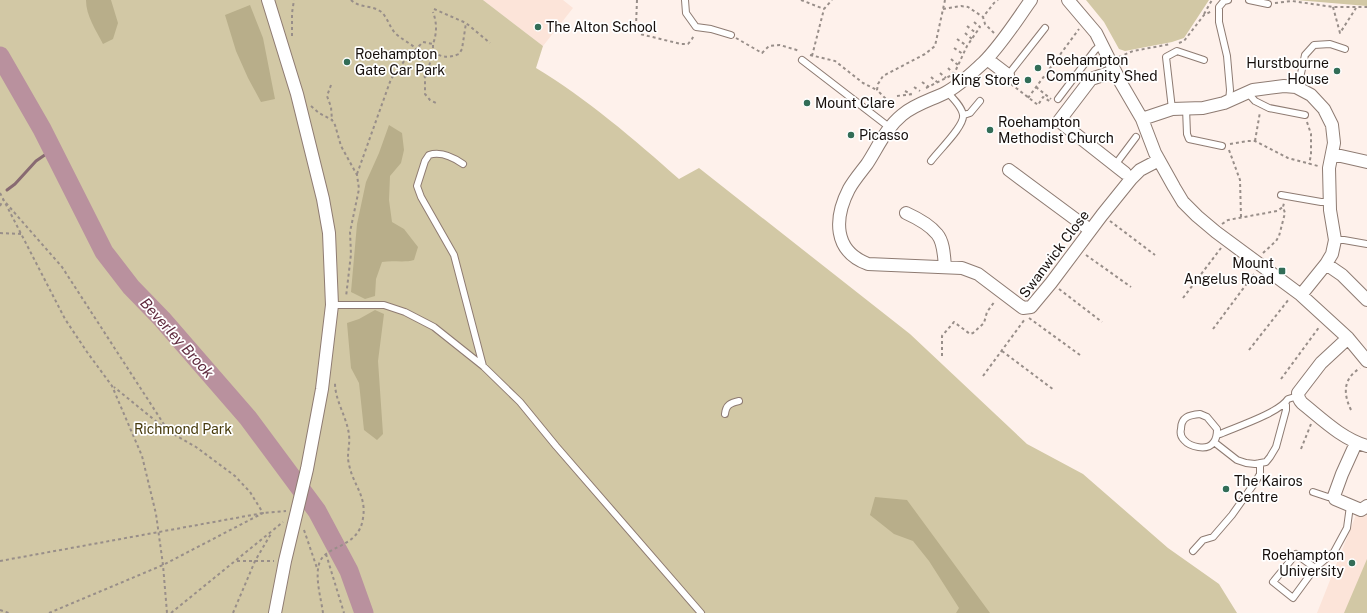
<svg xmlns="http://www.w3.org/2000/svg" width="1367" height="613" viewBox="0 0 1367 613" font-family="'Public Sans',sans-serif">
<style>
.built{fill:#fce4d9}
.green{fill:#d2c8a5}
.forest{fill:#b8ae8a}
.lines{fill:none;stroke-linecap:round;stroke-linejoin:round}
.stream{stroke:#886a72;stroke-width:3}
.river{stroke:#b9919e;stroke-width:19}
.lane-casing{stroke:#8e7b72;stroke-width:8}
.street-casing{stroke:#8e7b72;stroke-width:14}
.path{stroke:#988e89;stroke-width:2;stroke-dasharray:3 3;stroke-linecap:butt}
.lane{stroke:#fff;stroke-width:6}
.street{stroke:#fff;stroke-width:12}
.poi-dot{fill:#326d57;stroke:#fff;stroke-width:1.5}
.labels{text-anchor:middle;stroke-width:3.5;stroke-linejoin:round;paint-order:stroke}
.poi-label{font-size:14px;fill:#160f0c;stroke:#fff;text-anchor:start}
.street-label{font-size:14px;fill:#160f0c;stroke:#fff}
.park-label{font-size:14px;fill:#463a0b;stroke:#fff}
.water-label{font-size:15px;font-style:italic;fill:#602b3f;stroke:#fff}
</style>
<rect width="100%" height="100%" fill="#fef1eb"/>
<path class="built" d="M483,0h80l10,8 -30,38z
M1358,510l9,2v101h-50z"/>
<path class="green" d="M0,0h483l60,46 -7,22c50,30 99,72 143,111l20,-11 211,166 117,110 56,30 85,74 51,36 18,29h-1237z
M1086,0h123l-25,38 -12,4 -47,9 -6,-2 -15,-27z
M1296,0h71v6z
M1367,559v54h-23z"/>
<path class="forest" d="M86,0h25l7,23 -5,16 -10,5c-7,-14 -17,-28 -17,-44z
M250,5l13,33 12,61 -14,3 -13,-24 -12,-27 -11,-36z
M389,125l13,8 2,17 -3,13 -11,13 -1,24 3,22 12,7 14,18 -4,13c-10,3 -21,0 -32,2l-6,17 -1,17 -10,3 -14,-7 6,-68 9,-42 13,-29z
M375,310l9,4 -6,47 5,73 -6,6 -13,-10 -5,-47 -8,-15 -4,-45 12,-4z
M875,497l32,3 83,113h-34l3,-5 -30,-47 -16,-20 -19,-7 -24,-19z"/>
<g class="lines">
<path class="stream" d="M7,190l8,-6 21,-23 16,-11"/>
<path class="river" d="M0,56l42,73 62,123 27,35 31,32 86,99 69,93 32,60 15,42"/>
<g class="lane-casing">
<path id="lane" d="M685,0l1,13 10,14 15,2 20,6
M1228,0l-4,1 -5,6v15l8,34 3,34 -1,12
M1249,0l19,4
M802,60l87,67
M1008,75l37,-47
M1296,87l4,-9 5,-23 9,-10 16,-1 15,5
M1247,92l8,9 14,7 36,7
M1058,99l37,-49 7,-6
M1186,108l1,26 2,5 33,7
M1172,109l-6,-52 11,-6 27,9
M964,115l6,-2 10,-12
M931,161c7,-10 34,-35 32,-46 -1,-8 -10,-17 -16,-23
M463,164c-10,-7 -22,-13 -34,-9l-4,6 -8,25 4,11 33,58 29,111
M1115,165l21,-28
M1281,195l40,7h9
M1335,240h9l23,4
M332,305h52l21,7 29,15 49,39 37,36 36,44 145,167
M725,414c1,-9 5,-11 14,-13
M1200,414l7,3 10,12c0,5 0,10 -4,14 -6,8 -23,4 -29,-3 -3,-3 -4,-7 -3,-11 0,-12 8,-14 19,-15z
M1217,435l3,-1c16,-7 59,-21 68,-35l10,-3
M1214,442l23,18 9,3 9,1 11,-2 4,-5 6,-10 10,-37v-5l-1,-1
M1313,492l15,5 6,-1
M1193,551l10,-11 10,-3 19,-22 24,-34 4,-7v-11
M1315,568l-19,-14 -23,28 20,16 22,-30 19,-16 13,-24 3,-22"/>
</g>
<g class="street-casing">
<path id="street" d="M268,0l29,94 26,105 6,34 3,72 -10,84 -15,80 -22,92 -10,52
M1031,0c-15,21 -29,44 -48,63 -11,10 -24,23 -38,30 -14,7 -30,11 -43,22 -16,13 -24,32 -35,49 -6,8 -13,16 -18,25 -15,29 -16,62 19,75l94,4 16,6 45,34 8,-1 20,-24 51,-68 29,-36 9,-9 19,-10
M1068,0l28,33 25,50 21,36 13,34 19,34 9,15 14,14 19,16 85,63 47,43 19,23
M987,59l21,16
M1115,71l-24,8 -32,42 66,52
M1142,119l30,-10 31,-1 21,-5 29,-13 31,-4 12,1 15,8 13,14 8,16 2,18 -5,25 1,42 5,30 -3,14 -6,10 -25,31
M1332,154l35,8
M1009,170l81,60
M906,213c11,5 23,11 31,21 7,8 7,23 8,33
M1326,264l16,11 25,25
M1348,338l-27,25 -23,30c0,5 1,7 4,10 20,16 40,36 65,43
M1356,443l-14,31 -8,22 1,3 26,11 6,-4"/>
</g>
<path class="path" d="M351,0c8,8 20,5 29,11 8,6 9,16 16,23 9,8 19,11 26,21l-1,8 4,15v16l5,6 8,4
M637,0l-1,26 4,8 41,10h7l4,-5 2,-4
M801,0l23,9
M1275,3l17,-2 41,6h34
M1333,7l7,26 16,-25
M434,9l32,14 24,20
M943,9l18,-3 7,1 15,10
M1204,14l8,-14
M967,26l9,7
M965,33l7,6
M994,33l-9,-9 -2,-7 11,-14 4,-3
M292,36v-23l2,-13
M736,38l26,15 7,-7 11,-1 20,6
M957,39l10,7
M1179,43l5,-2 20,-26 8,-4
M954,48l9,6
M433,52c10,6 16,6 26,2l3,-5 4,-26
M810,55l25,6 28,22 14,7
M812,56l12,-47 8,-9
M1119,57l14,-6 38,-7
M951,59l7,6
M948,68l6,6
M940,73l6,5
M426,77l7,-25v-8
M931,77l6,5
M922,82l7,5
M1011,84l27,21 5,-8 8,5
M331,85l-4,11 4,11 1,13
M914,87l6,4
M1036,87l15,12
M926,88l28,-14 13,-28 13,-19 -6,-5
M905,91l6,3
M897,96l16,-2
M1028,98l51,-69
M311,106l8,7 13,7 3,5 6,21 16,29 2,14 -9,43 1,22 -5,43
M894,107l-17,-17 1,-6 5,-8 42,-22 10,-8 10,-46
M1307,122l4,12v21l-2,9
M1255,141l5,-29
M1230,144l17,-3h8l33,17 30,8
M1229,150l11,30 1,37
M357,174l34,-95 14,-19 18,-18 10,2c4,-11 4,-21 0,-32
M0,193l65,126 22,33 25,34 30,70 14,58 7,51 4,48
M6,203l56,64 105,162
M0,206l3,-6
M1110,221l45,34
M1222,224l6,-4 49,-9 6,-4
M0,233l21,1
M1263,253l13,-12 3,-5 6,-23 -2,-6 1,-4
M1086,255l45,32
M1059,289l43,33
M1183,298l38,-50
M1029,318l51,37
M1213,329l41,-55
M1249,350l40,-51
M1002,351l52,39
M942,356v-20l12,-14 16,12 3,-1 11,-10 3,-11 8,-11
M983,376l42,-57
M1281,379l39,-53
M1351,410c-8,-17 -8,-31 9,-42
M1301,449l10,-25
M304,530l14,41
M326,554l18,59
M0,561l263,-48 23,-2
M237,561h37
M0,610l9,3
M49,613l114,-48 100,-52 -13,-21 -15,-16 -39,-29 -28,-16 -54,-44
M171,613l112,-91
M233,613l22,-52 17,-29
M323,613c-2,-15 -8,-34 -4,-49 6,-20 40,-15 44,-46 3,-18 -5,-28 -11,-43 -2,-6 -4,-13 -4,-18 0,-7 2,-15 1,-22 -2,-18 -14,-34 -14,-52"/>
<use href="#lane" class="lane"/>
<use href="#street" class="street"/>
</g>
<g class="poi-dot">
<circle cx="538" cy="27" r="4"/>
<circle cx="347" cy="62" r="4"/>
<circle cx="1038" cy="68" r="4"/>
<circle cx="1337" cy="71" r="4"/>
<circle cx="1028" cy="80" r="4"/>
<circle cx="807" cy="103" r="4"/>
<circle cx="990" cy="130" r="4"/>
<circle cx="851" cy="135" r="4"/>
<rect x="1278" y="267" width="8" height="8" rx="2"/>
<circle cx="1226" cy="489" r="4"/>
<circle cx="1352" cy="563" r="4"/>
</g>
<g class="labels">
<g class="poi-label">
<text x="546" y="32">The Alton School</text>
<text x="355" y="59">Roehampton<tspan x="355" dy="16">Gate Car Park</tspan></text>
<text x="1046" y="65">Roehampton<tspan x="1046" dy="16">Community Shed</tspan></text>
<text x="1329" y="68" text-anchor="end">Hurstbourne<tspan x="1329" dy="16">House</tspan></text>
<text x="1020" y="85" text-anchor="end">King Store</text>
<text x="815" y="108">Mount Clare</text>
<text x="998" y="127">Roehampton<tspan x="998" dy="16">Methodist Church</tspan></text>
<text x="859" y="140">Picasso</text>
<text x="1274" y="268" text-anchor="end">Mount<tspan x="1274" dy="16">Angelus Road</tspan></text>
<text x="1234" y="486">The Kairos<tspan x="1234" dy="16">Centre</tspan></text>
<text x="1344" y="560" text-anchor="end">Roehampton<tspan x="1344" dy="16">University</tspan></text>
</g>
<g class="street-label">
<text transform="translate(1054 254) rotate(-53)" y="5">Swanwick Close</text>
</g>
<g class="park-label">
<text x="183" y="434">Richmond Park</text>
</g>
<g class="water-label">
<text transform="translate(177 338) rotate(48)" y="5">Beverley Brook</text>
</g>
</g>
</svg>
